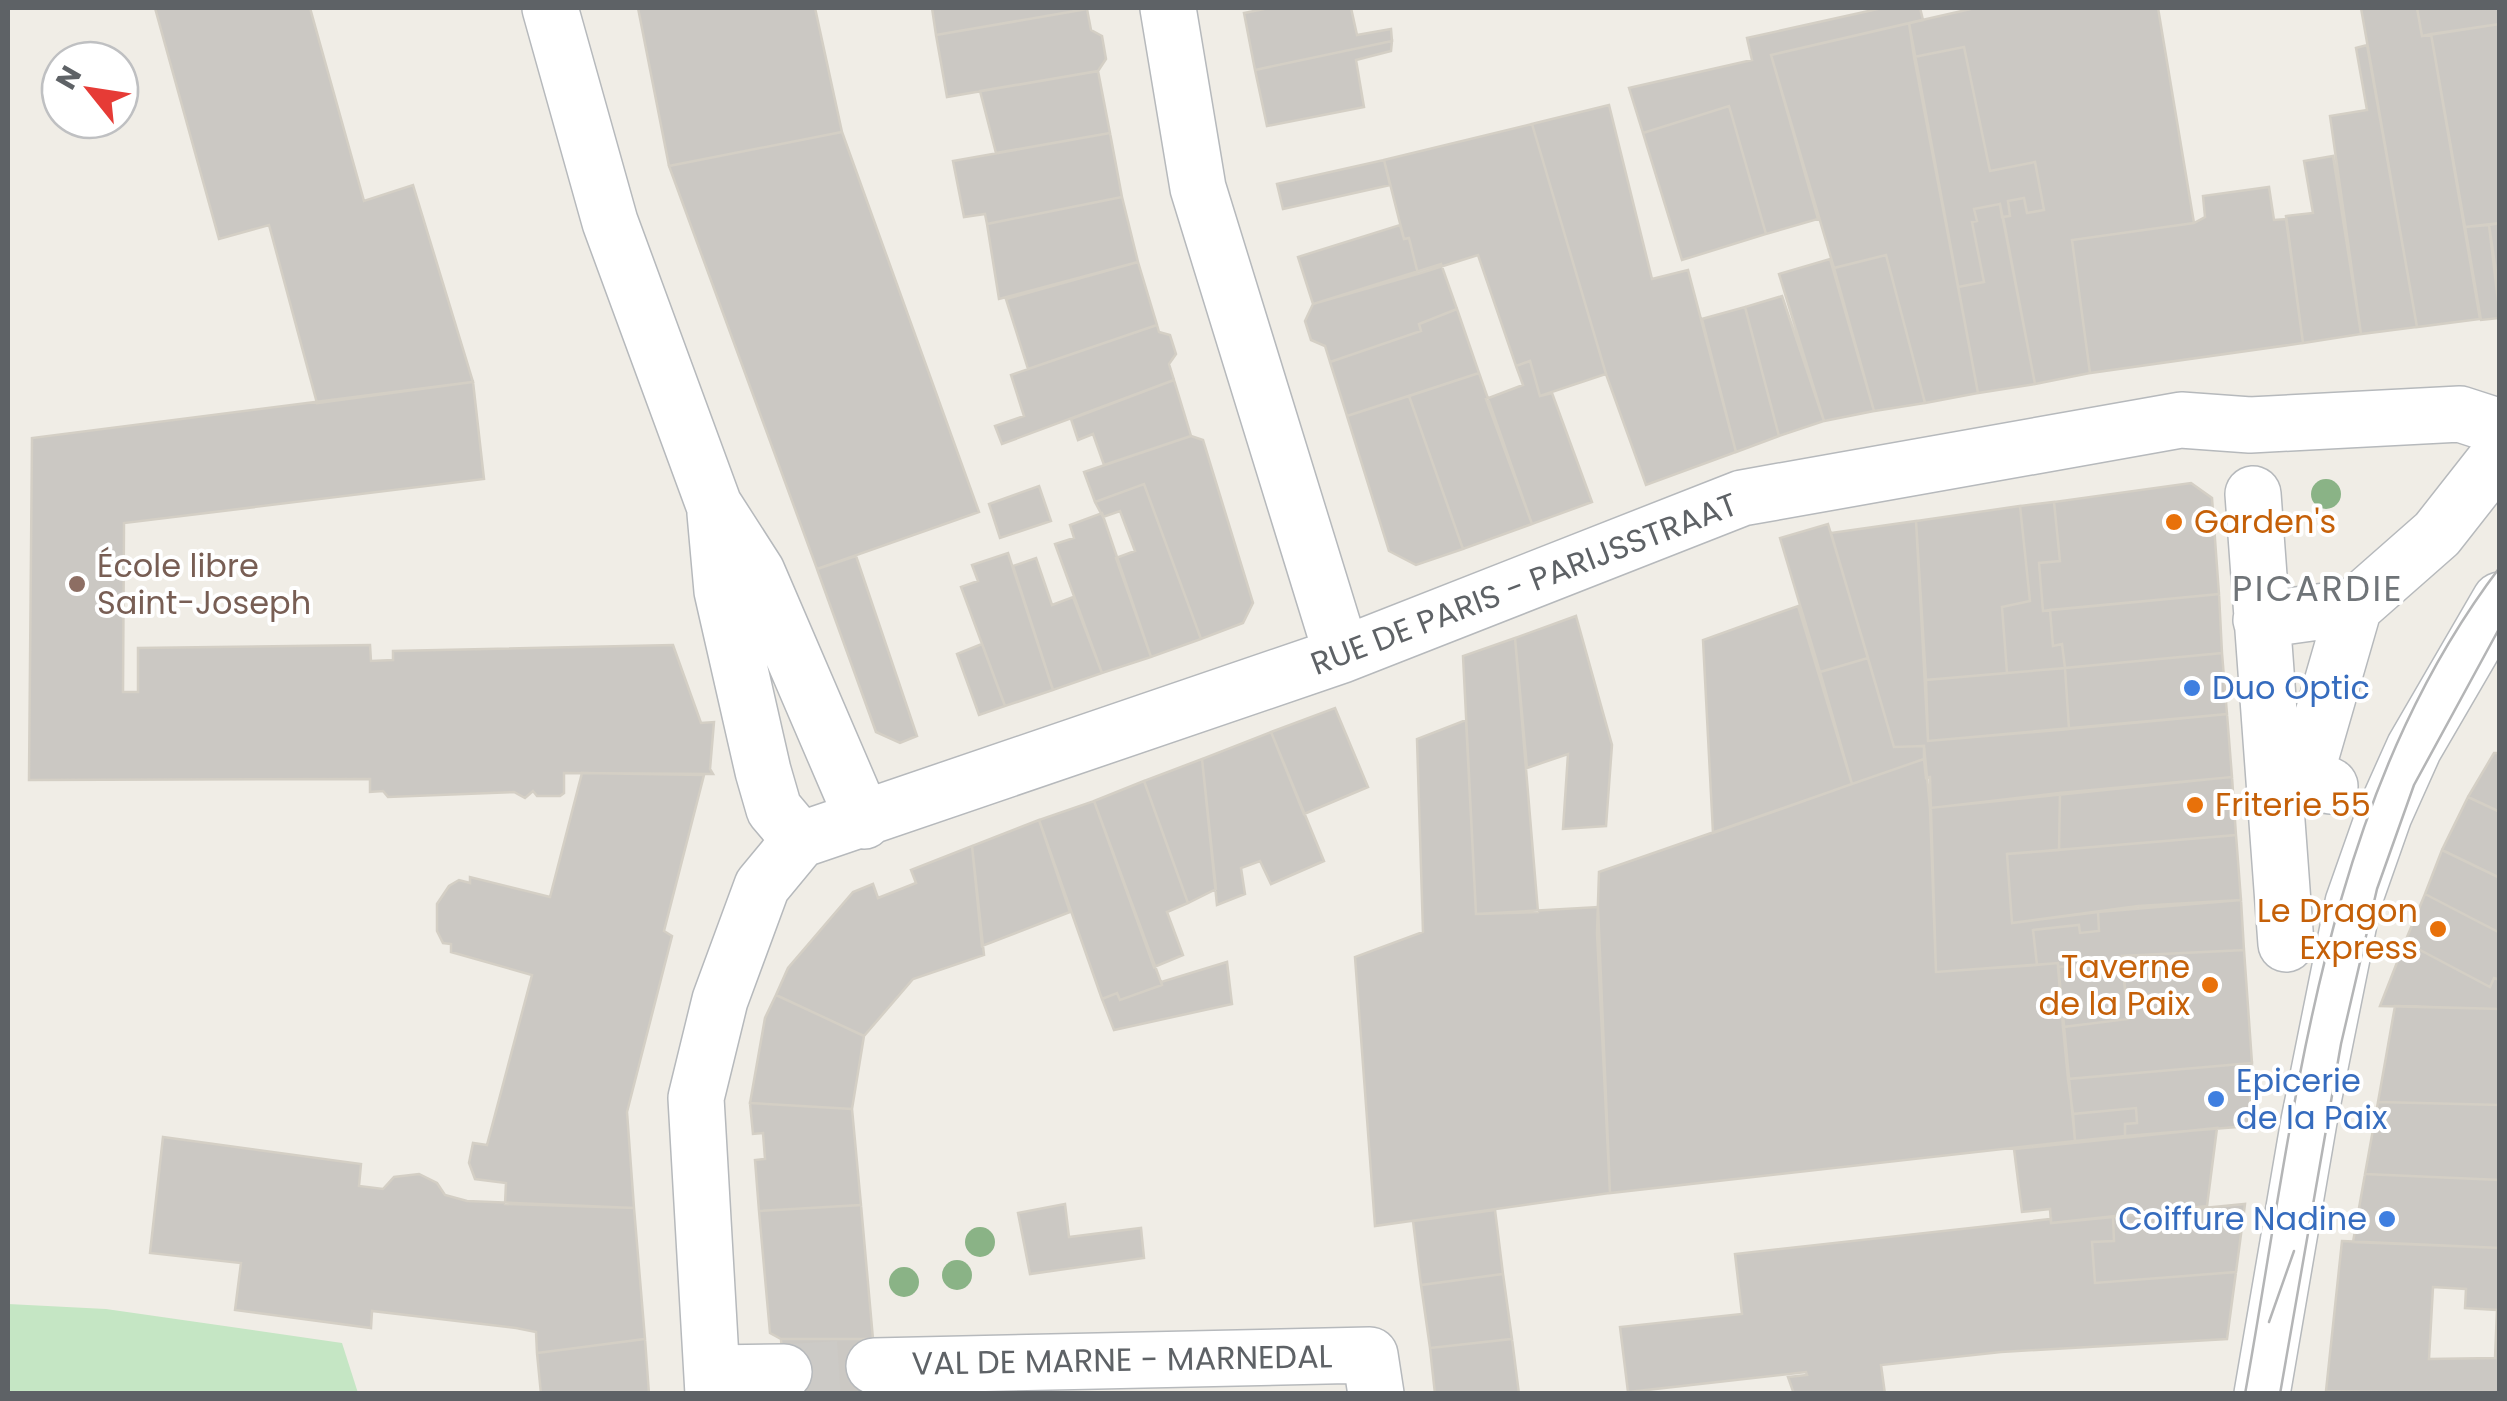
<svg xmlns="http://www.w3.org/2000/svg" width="2507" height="1401" viewBox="0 0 2507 1401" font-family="Poppins,sans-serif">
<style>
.green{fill:#c5e6c4}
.building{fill:#cbc8c3;stroke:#d4cfc5;stroke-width:2.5;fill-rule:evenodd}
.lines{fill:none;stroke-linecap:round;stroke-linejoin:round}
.minor-tunnel{stroke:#cccac6;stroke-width:55;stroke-dasharray:55 28;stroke-linecap:butt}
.minor-casing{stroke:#b6b9bc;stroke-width:58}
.minor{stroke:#fff;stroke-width:55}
.tram{stroke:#b4b5b6;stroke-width:2.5}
.tree{fill:#8ab386}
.food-dot{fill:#e8710a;stroke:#fff;stroke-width:4}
.education-dot{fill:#8d6e63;stroke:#fff;stroke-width:4}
.shop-dot{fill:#3f7fe0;stroke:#fff;stroke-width:4}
.labels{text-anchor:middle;stroke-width:8;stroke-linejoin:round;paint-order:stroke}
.food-label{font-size:32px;fill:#c56008;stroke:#fff;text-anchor:start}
.education-label{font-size:32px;fill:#785e54;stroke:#fff;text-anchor:start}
.street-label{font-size:32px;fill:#5e6266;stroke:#fff}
.shop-label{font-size:32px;fill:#366cbe;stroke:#fff;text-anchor:start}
.neighbourhood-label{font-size:35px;letter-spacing:2.5px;fill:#6f7478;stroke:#fff}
</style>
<rect width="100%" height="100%" fill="#f0ede6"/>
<path class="green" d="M8,1304l98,5 236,34 16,50h-350z"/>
<path class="building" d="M155,8h155l54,193 49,-16 60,197 -156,21 -48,-178 -50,14z
M638,8h177l27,124 -173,34z
M932,8h155v1l-151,26z
M1269,8h82l6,27 34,-6 1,12 -137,29 -11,-57z
M1882,8h38l3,12 -152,35 47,164 -52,15 -37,-128 -86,27 -14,-45 123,-28 -5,-22z
M1975,8h183l36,215 -122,17 18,133 -55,11 -32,-167 7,-1 -2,-15 16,-3 3,15 17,-3 -9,-48 -45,9 -26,-124 -50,10 -5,-34z
M2361,8h56l5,28 9,-2 49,285 -63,8z
M2417,8h83v16l-78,12z
M1087,9l4,21 11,6 4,23 -8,12 -151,26 -11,-62z
M1909,23l69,370 -53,10 -39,-148 -52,13 -63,-213z
M2500,24v199l-35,4 -34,-193z
M1392,41l-1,10 -35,9 8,47 -97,19 -12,-56z
M2367,45l50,282 -56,7 -31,-218 37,-6 -11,-62z
M1964,47l26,124 45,-9 9,48 -17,3 -3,-15 -16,3 2,15 -8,1 -2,-13 -26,5 3,12 -5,1 12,60 -26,5 -44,-230z
M1098,71l12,62 -114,20 -16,-62z
M1609,105l43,174 36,-9 48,182 -90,33 -40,-111 -74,-250z
M1729,106l37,128 -84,26 -39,-127z
M1532,124l74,250 -66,22 -10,-35 -14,5 -38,-111 -60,19 -9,-36 -5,1 -20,-79z
M842,132l137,380 -162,57 -148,-403z
M1110,133l12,64 -135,27 -2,-10 -21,3 -11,-56z
M2333,156l28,178 -58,9 -17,-127 27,-3 -9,-52z
M1384,160l6,25 -107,24 -6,-25z
M2269,187l5,33 12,-1 17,124 -213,30 -18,-133 122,-17 11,-6 -2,-21z
M1122,197l16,65 -139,37 -12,-75z
M2000,204l35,180 -57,9 -20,-106 26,-5 -12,-60 5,-1 -3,-12z
M2500,223v75l-11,-73z
M1400,225l4,14 5,-1 9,36 -105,30 -15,-47z
M2489,225l11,93 -19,2 -16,-93z
M1886,255l39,148 -51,8 -40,-143z
M1830,259l44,152 -50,10 -45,-147z
M1138,262l19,63 -129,44 -22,-70z
M1441,264l16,45 -38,15 2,7 -91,31 -5,-16 -14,-6 -6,-19 8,-17z
M1782,296l42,125 -45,15 -34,-129z
M1745,307l34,129 -43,16 -34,-133z
M1457,309l22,64 -132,43 -17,-54 91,-31 -2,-7z
M1157,325l2,7 11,3 6,19 -7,10 5,16 -172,64 -7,-18 29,-10 -13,-41z
M1530,361l10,35 12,-3 40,109 -60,22 -46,-125 37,-14 -7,-19z
M1479,373l53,151 -69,25 -54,-153z
M1174,380l17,56 -87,29 -11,-31 -15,6 -7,-21z
M473,382l11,97 -360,44 -1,169h15v-44l232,-3 1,16 22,-1v-9l280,-6 28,78 13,-1 -4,47 3,5 -149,-1v20l-4,3h-23l-4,-5 -8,7 -11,-6 -126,5 -5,-6 -13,1v-13l-341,1 3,-342z
M1409,396l54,153 -47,16 -27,-14 -42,-135z
M1191,436l12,4 50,163 -10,20 -42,16 -57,-155 -49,18 -11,-30z
M2191,483l21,15 7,96 -176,17 -4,-48 21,-2 -6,-59z
M1144,484l57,155 -50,18 -35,-99 19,-7 -15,-40 -17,6 -8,-15z
M1039,486l12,35 -51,17 -11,-34z
M2054,502l6,59 -21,2 4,48 7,-1 3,36 9,-2 3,24 -58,5 -5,-66 28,-6 -10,-95z
M2020,506l10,95 -28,6 5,66 -81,7 -10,-159z
M1102,513l49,144 -49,16 -47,-129 19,-6 -4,-13z
M1916,521l12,220 299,-27 5,63 -302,31 -6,-62 -30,1 -63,-214z
M1828,524l40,134 -48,14 -40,-134z
M1008,553l45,137 -48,16 -44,-119 17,-6 -6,-16z
M856,556l61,180 -17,7 -24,-11 -59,-163z
M1036,558l16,47 21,-8 29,76 -49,17 -40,-124z
M2219,594l3,59 -157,15 -3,-24 -9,2 -3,-36z
M1798,606l54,178 -139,49 -10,-193z
M1576,616l36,129 -6,81 -43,3 5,-75 -41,14 -12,-130z
M1515,638l23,274 -62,2 -13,-258z
M982,644l23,62 -26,9 -22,-61z
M2222,653l5,61 -158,15 -4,-61z
M1868,658l26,89 30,-1v13l-72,25 -32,-112z
M2065,668l4,61 -141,12 -2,-61z
M1335,708l33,79 -64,27 -33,-82z
M1466,720l10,194 122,-7 12,286 -235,33 -20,-269 68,-25 -6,-193z
M1271,732l53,129 -53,23 -11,-23 -19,7 4,26 -28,11 -15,-146z
M2494,753h6v59l-32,-15z
M1202,759l14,130 -28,14 -44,-122z
M1924,759l2,19 4,-1 6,195 122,-9 17,178 -465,52 -13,-260 2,-61z
M582,773l122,2 -40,156 8,5 -45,176 7,96 -129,-4 1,-21 -31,-4 -6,-16 4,-20 14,2 45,-170 -81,-23v-8l-8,-1 -6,-12v-27l12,-18 10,-6 11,3v-6l80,20z
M2232,777l4,58 -177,15 1,-57z
M1144,781l44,122 -21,9 16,43 -29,12 -60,-166z
M2060,793l-1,57 -52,4 5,69 86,-11 1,19 -19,2 -1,-8 -46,5 4,35 -101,7 -6,-164z
M2468,797l32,15v66l-58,-28z
M1094,801l68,184 -42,15 -3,-7 -15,6 -63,-179z
M1039,820l31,92 -88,34 -10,-100z
M2236,835l5,65 -103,6 -126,17 -5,-69z
M972,846l12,109 -71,24 -49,57 -88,-41 12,-27 65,-76 20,-8 5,14 38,-15 -5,-13z
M2442,850l58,28v55l-75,-39z
M2425,894l75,39v47l-6,-2 -4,9 -85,-45z
M2241,900l3,50 -122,6v6l-64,5v-4l-21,2 -4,-35 46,-5 1,8 19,-2 -1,-19z
M2405,942l85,45 4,-9 6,2v29l-120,-3z
M2244,950l8,113 -184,16 -5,-52 65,-8 -6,-63z
M1227,962l5,42 -118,26 -12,-31 15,-6 3,7 42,-15 -1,-3z
M2122,962l6,57 -65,8 -5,-60z
M776,995l88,41 -12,73 -102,-6 15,-85z
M2395,1006l105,3v96l-122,-3z
M2252,1063l-3,63 -124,10v-12l12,-1 -1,-15 -63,6 -5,-35z
M2378,1102l122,3v75l-135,-6z
M750,1103l102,6 9,96 -102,6 -4,-51 10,-1 -2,-26 -10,1z
M2136,1108l1,15 -12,1v12l-50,5 -2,-27z
M2217,1128l-10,78 -156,17 -1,-14 -28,3 -8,-63z
M163,1137l198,27 -2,22 24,3 11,-12 25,-3 18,9 8,12 22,6 167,7 11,131 -108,14 -1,-21 -20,-4 -144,-17 -1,17 -136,-18 6,-47 -91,-10z
M2365,1174l135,6v68l-147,-6z
M1065,1204l4,33 72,-9 3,30 -114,16 -12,-61z
M2245,1204l-9,68 -141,11 -3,-41 22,-1 -1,-24z
M861,1205l12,134h-92l-11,-6 -11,-122z
M1495,1210l8,64 -82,11 -8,-64z
M2113,1217l1,24 -22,1 3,41 141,-11 -9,67 -226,13 -120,13 4,29h-91l-6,-17 19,-2 -1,-3 -178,20 -8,-65 122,-13 -7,-60 316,-35v4z
M2342,1241l158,7v146l-174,-3zM2433,1287l33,2 -1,19 32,2 -2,48 -66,1z
M1503,1274l9,65 -82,9 -9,-63z
M645,1339l4,55h-108l-4,-41z
M781,1339h92l4,54 -92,1z
M1512,1339l7,55h-84l-5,-46z"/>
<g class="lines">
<path class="minor-tunnel" d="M784,1372l90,-6"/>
<g class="minor-casing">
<path id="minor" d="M550,8l60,214 104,283 43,67 107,249
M1168,8l30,180 144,467
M2253,494l33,450
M715,513l7,78 41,180 11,38 26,31
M2261,620l93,-13 83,-73 55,-70
M2330,786l-24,-13 48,-166
M874,1366l496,-11 6,39
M712,1373l72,-1
M713,1394l-17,-296 24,-98 42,-114 38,-46 542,-185 400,-157 439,-78 69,5 210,-11 40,13
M2262,1394l47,-273 44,-218 31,-88 30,-67 86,-148"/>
</g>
<use href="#minor" class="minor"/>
<path class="tram" d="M2269,1322l25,-71
M2245,1394c51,-283 75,-590 255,-827
M2280,1394l61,-350 36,-155 37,-104 86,-158"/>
</g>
<g class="tree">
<circle cx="2326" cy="494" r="15"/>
<circle cx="980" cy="1242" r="15"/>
<circle cx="957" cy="1275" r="15"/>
<circle cx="904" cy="1282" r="15"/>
</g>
<g class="food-dot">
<circle cx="2174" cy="522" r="10"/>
<circle cx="2195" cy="805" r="10"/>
<circle cx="2438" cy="929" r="10"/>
<circle cx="2210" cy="985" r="10"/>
</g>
<circle class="education-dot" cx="77" cy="584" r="10"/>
<g class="shop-dot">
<circle cx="2192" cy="688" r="10"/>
<circle cx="2216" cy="1099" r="10"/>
<circle cx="2387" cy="1219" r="10"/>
</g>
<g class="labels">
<g class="food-label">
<text x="2194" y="533">Garden's</text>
<text x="2215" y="816">Friterie 55</text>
<text x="2418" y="922" text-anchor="end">Le Dragon<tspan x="2418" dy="37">Express</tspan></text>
<text x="2190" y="978" text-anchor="end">Taverne<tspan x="2190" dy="37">de la Paix</tspan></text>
</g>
<g class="education-label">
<text x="97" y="577">École libre<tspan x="97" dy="37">Saint-Joseph</tspan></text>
</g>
<g class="street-label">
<text transform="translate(1524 584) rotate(-21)" y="11">RUE DE PARIS - PARIJSSTRAAT</text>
<text transform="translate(1122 1360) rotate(-1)" y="11">VAL DE MARNE - MARNEDAL</text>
</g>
<g class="shop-label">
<text x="2212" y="699">Duo Optic</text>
<text x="2236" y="1092">Epicerie<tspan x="2236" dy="37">de la Paix</tspan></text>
<text x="2367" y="1230" text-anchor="end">Coiffure Nadine</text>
</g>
<g class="neighbourhood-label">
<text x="2318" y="601">PICARDIE</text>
</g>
</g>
<rect width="2507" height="1401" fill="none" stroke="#5e6266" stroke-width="20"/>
<g transform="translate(90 90) rotate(300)"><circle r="48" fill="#ffffff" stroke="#bfc0c2" stroke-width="2.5"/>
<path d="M0-8L18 38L0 25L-18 38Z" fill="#e63b36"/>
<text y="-15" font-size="28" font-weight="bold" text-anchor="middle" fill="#5e6266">N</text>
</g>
</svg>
